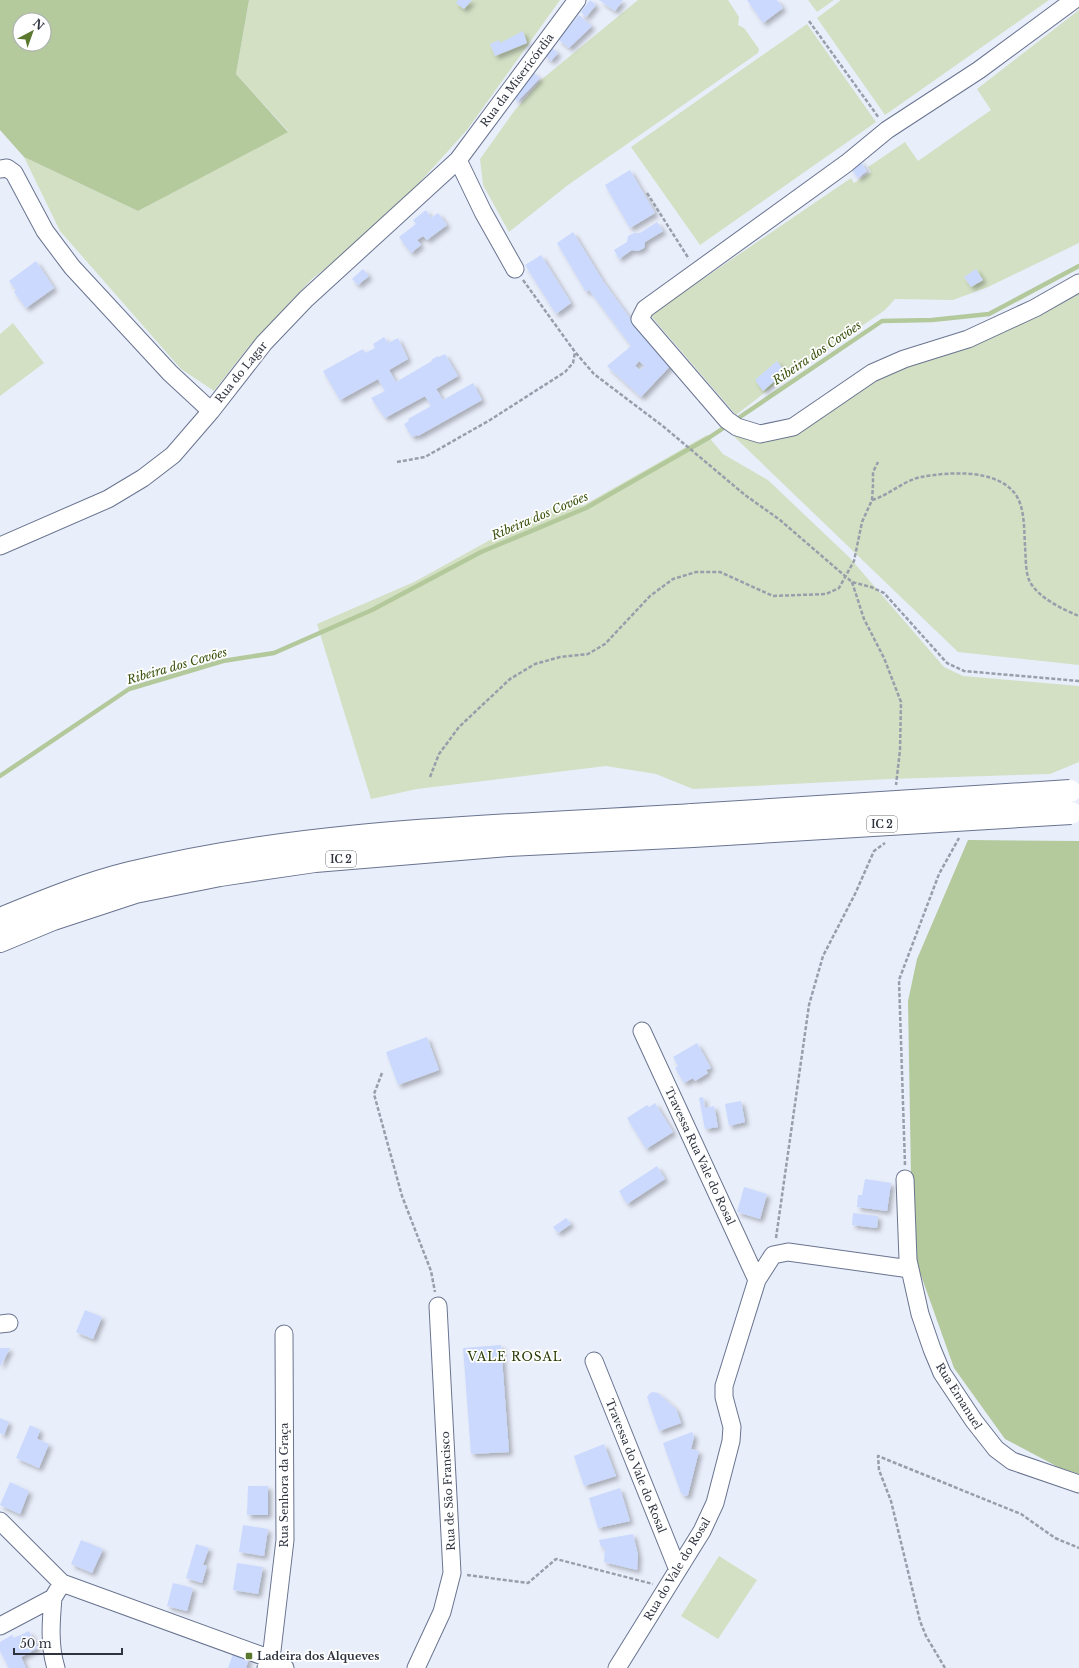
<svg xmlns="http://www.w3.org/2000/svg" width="1079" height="1668" viewBox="0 0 1079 1668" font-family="'Libre Baskerville',serif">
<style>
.green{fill:#d3e0c4}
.forest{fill:#b4c99c;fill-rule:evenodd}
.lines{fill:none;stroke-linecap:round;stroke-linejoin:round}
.stream{stroke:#b3c99b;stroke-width:4.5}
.building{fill:#cad9fd;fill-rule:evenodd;filter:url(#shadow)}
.minor-casing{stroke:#69748f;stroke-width:19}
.highway-casing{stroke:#69748f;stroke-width:24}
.path{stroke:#999eab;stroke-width:2.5;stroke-dasharray:4 2;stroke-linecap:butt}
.minor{stroke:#fff;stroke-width:17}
.highway{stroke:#fff;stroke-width:22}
.highway-bridge-casing{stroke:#69748f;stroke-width:24;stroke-linecap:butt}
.highway-bridge{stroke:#fff;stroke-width:22}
.poi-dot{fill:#5a782e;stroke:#fff;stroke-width:1.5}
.labels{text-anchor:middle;stroke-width:3.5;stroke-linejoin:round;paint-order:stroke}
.shield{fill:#fff;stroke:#6d7079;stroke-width:1}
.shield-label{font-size:10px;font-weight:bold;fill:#2e333f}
.street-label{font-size:11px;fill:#2e333f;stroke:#fff}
.poi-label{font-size:11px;font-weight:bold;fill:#2e333f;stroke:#fff;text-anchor:start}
.water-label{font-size:12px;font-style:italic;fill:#39520e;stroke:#fff}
.neighbourhood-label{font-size:12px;letter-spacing:1px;fill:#273b05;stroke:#fff}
</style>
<defs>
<filter id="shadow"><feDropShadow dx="3.5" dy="3.5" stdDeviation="2" flood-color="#0004"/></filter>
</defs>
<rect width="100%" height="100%" fill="#e9eefb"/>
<path class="green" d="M249,0h311l-93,130 -58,64 -55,52 -42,33 -62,66 -36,46 -33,-22 -121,-138 -36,-74 114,54 150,-80 -52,-57z
M638,0h90l11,17 -1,8 6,3 15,21 -1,4 -190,132 -59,47 -26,-47 -3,-26 35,-49 27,-31z
M808,0h26l-17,12z
M841,0h208l-164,115 -68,-97z
M1079,10v233l-91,44 -35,13 -58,-1 -10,11 -84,58 -11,5 -54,42 -86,-100 201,-137 3,5 17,-11 -3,-5 37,-25 13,19 73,-51 -14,-21z
M807,24l69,98 -176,123 -69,-98z
M1079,293v372l-121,-13 -237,-228 38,14 115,-61 96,-32 69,-29z
M13,323l31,40 -44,33v-62z
M707,435l16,19 45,26 82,78 94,109 19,9 116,10v76l-29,12 -160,5 -197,10 -37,-15 -50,-8 -189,23 -46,10 -54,-175 97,-42 132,-73 38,-4z
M719,1556l38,24 -39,59 -37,-23z"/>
<path class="forest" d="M0,0h249l-13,74 52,58 -150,79 -114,-54 -24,-27zM20,20h24v24h-24z
M968,840l111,1v633l-21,-7 -53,-28 -51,-71 -37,-104 -6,-88 -3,-175 9,-42z"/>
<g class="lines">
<path class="stream" d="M734,421l148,-100 50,-1 57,-6 90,-48
M0,776l129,-87 94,-28 51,-8 98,-43 109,-58 105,-44 124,-71 18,-12"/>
</g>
<path class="building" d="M458,0h14l-8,9 -8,-6z
M590,0l6,5 -10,12 -5,-5z
M599,0h24l-8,11z
M747,0h30l6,8 -20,15z
M579,15l13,11 -23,22 -11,-9z
M523,31l4,12 -32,13 -5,-12 9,-4 1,3z
M551,47l7,6 -7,8 -7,-6z
M531,71l9,7 -23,24 -3,-7z
M860,161l7,10 -9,7 -7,-10z
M630,170l25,43 -25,15 -25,-43z
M426,210l5,8 7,-5 9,12 -20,15 -4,-4 -6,4 4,5 -10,8 -12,-16 17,-13 -3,-4z
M657,222l6,9 -18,11 -1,6 -6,3 -6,-1 -13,9 -5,-9 13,-8 1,-6 6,-3h6z
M573,232l30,49 42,58 27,25 -31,33 -34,-31 24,-20 -42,-56 -3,2 -29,-49zM639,361l6,5 -5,4 -5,-4z
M541,255l30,48 -15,11 -31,-49z
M36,261l18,27 -28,20 -12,-16 2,-2 -7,-9z
M363,269l6,7 -11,9 -6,-6z
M976,269l7,11 -12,7 -7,-10z
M384,337l4,6 10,-5 10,21 -19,11 7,12 36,-21 -1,-1 7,-4 1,1 6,-3 13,22 -22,13 7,11 30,-17 9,17 -64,36 -1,-1 -5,2 -8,-13 5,-3 -1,-2 23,-13 -6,-10 -40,22 -14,-20 14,-7 -7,-12 -38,21 -17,-29 40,-22 2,4 10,-5 -2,-4z
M777,361l8,11 -22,19 -8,-11z
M427,1037l12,33 -41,15 -12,-33z
M697,1043l14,25 -5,2 2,3 -13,8 -2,-3 -9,5 -9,-15 3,-2 -5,-9z
M703,1097l2,11 9,-2 4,21 -13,2 -6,-31z
M741,1101l4,21 -16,4 -4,-22z
M655,1103l18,29 -27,17 -19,-31 20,-13 2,2z
M657,1166l8,13 -38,25 -8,-13z
M865,1179l26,4 -4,28 -30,-4 1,-12h4z
M744,1187l23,7 -7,25 -23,-7z
M853,1213l25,3 -1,12 -25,-3z
M566,1218l5,6 -13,9 -5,-6z
M85,1310l17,7 -9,22 -17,-7z
M501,1345l8,107 -38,2 -8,-106z
M0,1348h10l-10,19z
M653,1392l5,1 18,16 5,14 -22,8 -12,-34 3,-4z
M0,1418l9,4 -5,13 -4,-2z
M30,1425l10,5 -3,9 12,5 -10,24 -23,-10z
M692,1432l2,5 -3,12 8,2 -11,44 -3,1 -4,-3 -18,-50z
M604,1444l12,32 -32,10 -10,-30z
M10,1482l19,9 -9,23 -20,-9z
M248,1486h20v29h-21z
M620,1488l10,33 -32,7 -9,-30z
M243,1525l25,4 -4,27 -25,-4z
M633,1534l5,21 -1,15 -33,-8 1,-14 -4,-1 -2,-7z
M81,1540l22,9 -11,24 -21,-9z
M196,1544l13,4 -6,17 4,1 -5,17 -16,-5z
M237,1563l26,4 -5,27 -25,-4z
M173,1583l20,5 -6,23 -20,-5z
M29,1631l9,17 -17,9 5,11h-17l-9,-17v-9l12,-7 2,3z
M234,1651l15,8 -3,9h-18z"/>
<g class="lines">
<g class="minor-casing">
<path id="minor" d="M1074,0l-95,70 -92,60 -40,33 -202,146 -5,10 87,101 10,7 23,7 33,-7 79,-54 32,-14 64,-20 67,-31 44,-25
M458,160l25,52 32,57
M0,169l7,-1 7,5 31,58 27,36 98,106 41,38
M0,546l108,-47 35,-21 30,-23 38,-44 53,-68 42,-44 152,-139 119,-160
M642,1031l115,249
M905,1179l3,81 12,54 12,35 10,24 32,48 22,28 16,12 67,23
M0,1324l9,-1
M594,1361l84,209
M0,1521l62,62 209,76 14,9
M53,1598c-2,23 -4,48 3,70
M0,1626l53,-28 9,-15
M266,1668l5,-9 14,-119 -1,-206
M416,1668l26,-56 10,-39 -14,-267
M617,1668l85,-137 13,-28 16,-62 1,-14 -8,-30v-11l33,-106 16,-25 15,-3 122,17"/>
</g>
<g class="highway-casing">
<path id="highway" d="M0,919c42,-17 85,-35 130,-46 183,-45 375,-46 562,-58
M0,941l53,-22 82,-27 85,-17 95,-14 193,-16 185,-9"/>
</g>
<path class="path" d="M809,21l70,97
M647,193l42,66
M523,280l52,72 19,22 70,53 81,68 35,25 72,62 19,5 13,6 63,70 17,8 115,10
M397,462l28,-5 65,-37 75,-48 8,-9 2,-11
M872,500c18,-5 30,-19 49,-23 28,-5 76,-9 95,18 9,14 8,35 9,51 1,10 0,27 5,36 9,16 32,27 49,34
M852,582l12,37 20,39 17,44 -1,48 -4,35
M430,777l9,-23 20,-27 51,-48 25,-15 25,-7 28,-3 17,-10 45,-48 23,-17 23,-7h24l53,24 53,-2 13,-6 15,-27 8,-39 10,-22 1,-15v-13l5,-10
M382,1073l-8,21 28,102 29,75 4,21
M905,1165l-6,-185 40,-106 20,-36
M776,1238l33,-233 14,-49 32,-62 19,-43 11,-8
M467,1575l61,8 28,-24 97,25
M945,1668l-19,-32 -6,-15 -29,-120 -12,-31 -1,-14 143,58 34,24 24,10"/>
<use href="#minor" class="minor"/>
<use href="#highway" class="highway"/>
<g class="highway-bridge-casing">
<path id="highway-bridge" d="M692,815l378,-24
M693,836l378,-23"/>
</g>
<use href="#highway-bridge" class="highway-bridge"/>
</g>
<rect class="poi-dot" x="245" y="1652" width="8" height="8" rx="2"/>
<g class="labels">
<g class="shield">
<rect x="867" y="816" width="30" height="16" rx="3"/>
<rect x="326" y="851" width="30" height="16" rx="3"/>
</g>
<g class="shield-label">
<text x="882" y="828">IC 2</text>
<text x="341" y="863">IC 2</text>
</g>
<g class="street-label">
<text transform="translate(517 80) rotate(-53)" y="4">Rua da Misericórdia</text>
<text transform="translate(241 372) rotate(-51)" y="4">Rua do Lagar</text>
<text transform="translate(700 1156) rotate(65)" y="4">Travessa Rua Vale do Rosal</text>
<text transform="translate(959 1396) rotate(58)" y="4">Rua Emanuel</text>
<text transform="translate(636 1466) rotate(68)" y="4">Travessa do Vale do Rosal</text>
<text transform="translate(284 1485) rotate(-90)" y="4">Rua Senhora da Graça</text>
<text transform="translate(448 1491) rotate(-93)" y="4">Rua de São Francisco</text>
<text transform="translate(677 1569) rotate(-59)" y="4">Rua do Vale do Rosal</text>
</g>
<g class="poi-label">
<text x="257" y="1660">Ladeira dos Alqueves</text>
</g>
<g class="water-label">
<text transform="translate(817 353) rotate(-34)" y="4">Ribeira dos Covões</text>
<text transform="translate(540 516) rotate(-23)" y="4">Ribeira dos Covões</text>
<text transform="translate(177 666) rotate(-16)" y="4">Ribeira dos Covões</text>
</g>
<g class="neighbourhood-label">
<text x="515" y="1361">VALE ROSAL</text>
</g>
</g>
<g transform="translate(32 32) rotate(41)"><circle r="19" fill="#ffffff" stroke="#abadb2"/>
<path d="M0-3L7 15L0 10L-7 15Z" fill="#5a782e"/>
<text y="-6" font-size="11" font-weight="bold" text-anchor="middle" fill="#2e333f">N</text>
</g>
<path d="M14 1648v6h108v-6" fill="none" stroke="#2e333f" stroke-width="2"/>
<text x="20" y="1648" font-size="12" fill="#2e333f" stroke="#ffffff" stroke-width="3" paint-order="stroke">50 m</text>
</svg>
